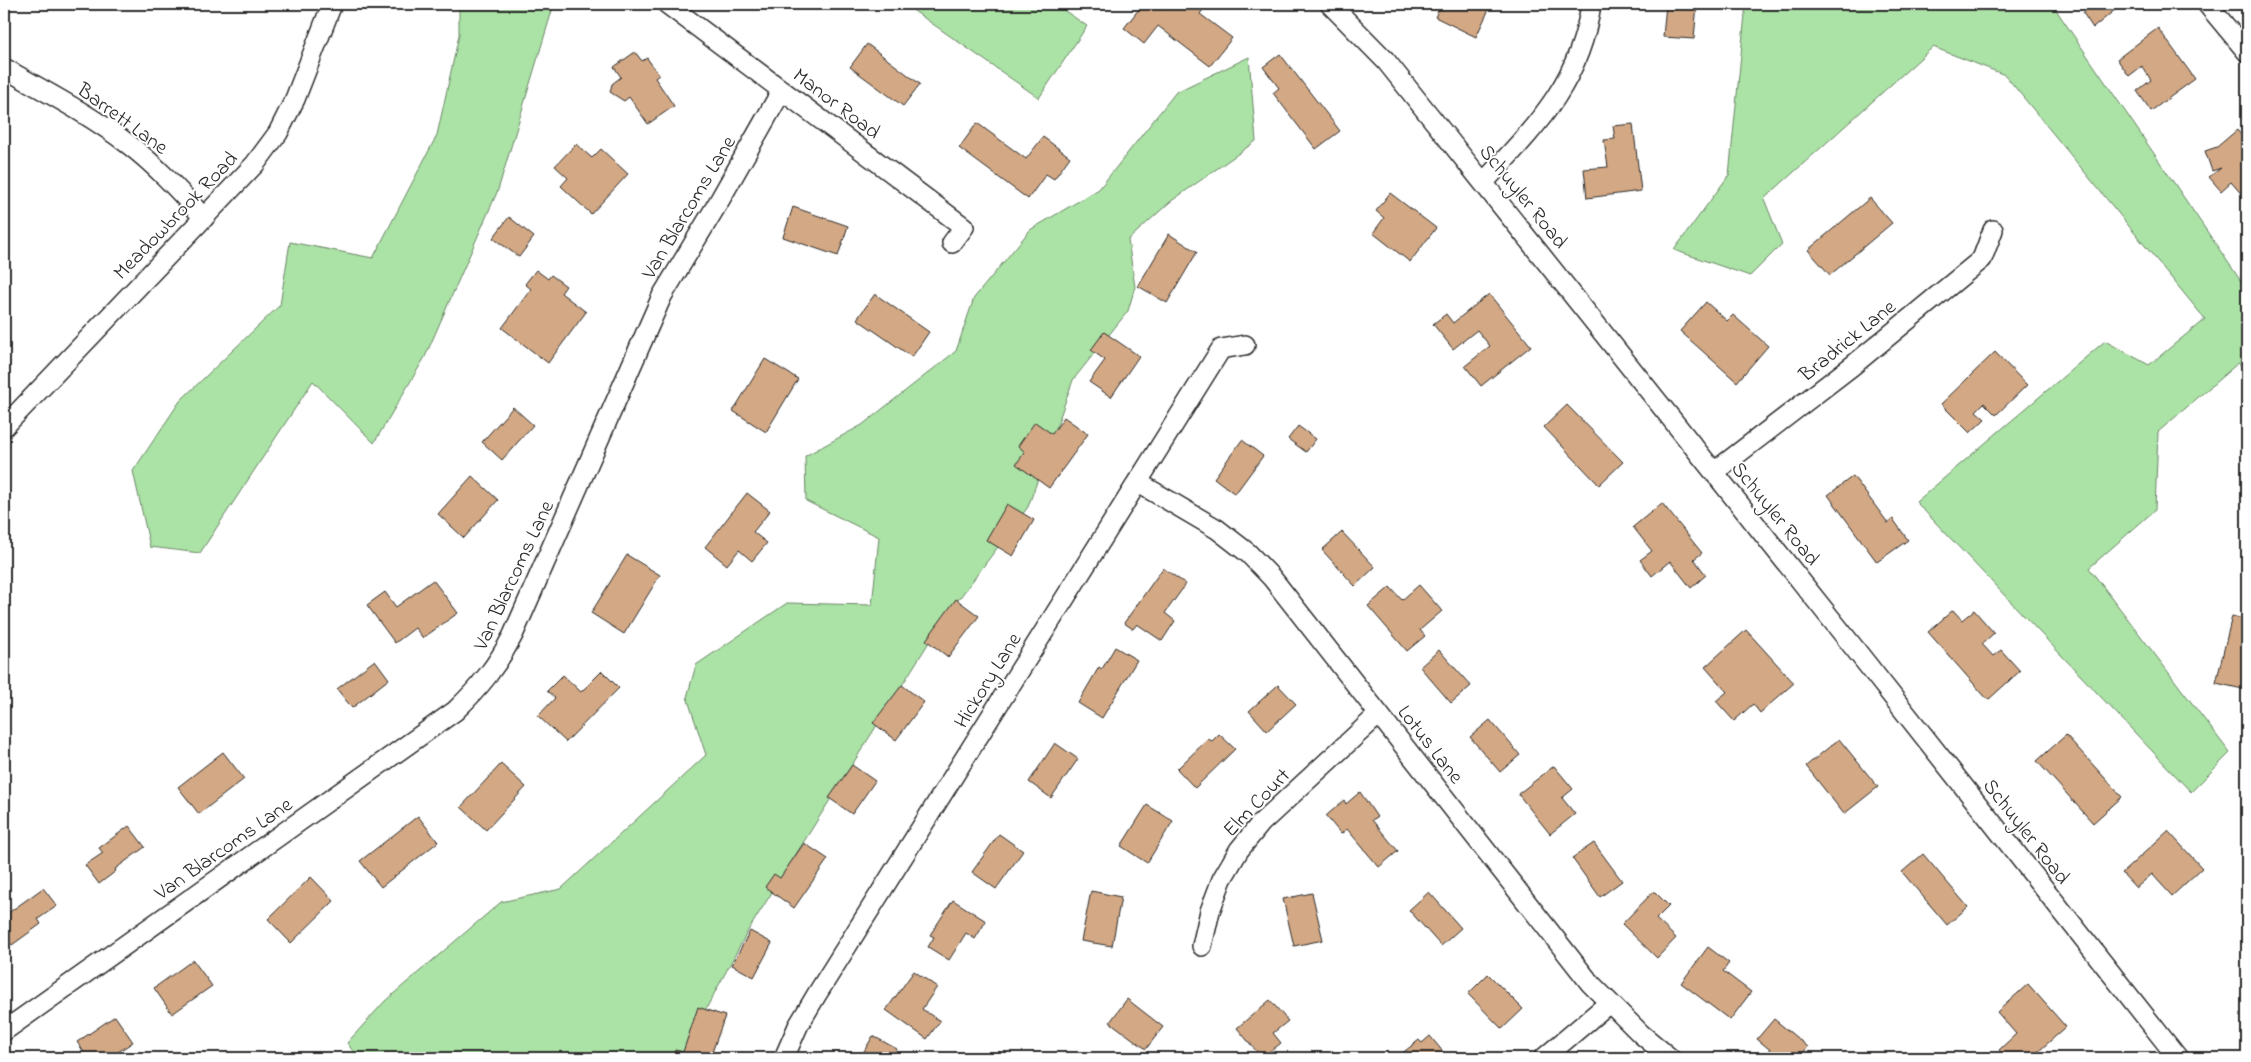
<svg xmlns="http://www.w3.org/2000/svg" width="2251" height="1062" viewBox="0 0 2251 1062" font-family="'Indie Flower',sans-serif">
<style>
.green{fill:#abe2a5;stroke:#6b8668}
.building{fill:#d3a884;stroke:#2b2b2b}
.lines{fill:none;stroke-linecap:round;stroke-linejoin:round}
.minor-casing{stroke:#2b2b2b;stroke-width:22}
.minor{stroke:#fff;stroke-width:19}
.labels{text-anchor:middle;stroke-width:4;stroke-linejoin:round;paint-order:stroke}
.street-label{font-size:21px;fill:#2b2b2b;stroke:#fff}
</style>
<rect width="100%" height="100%" fill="#fff"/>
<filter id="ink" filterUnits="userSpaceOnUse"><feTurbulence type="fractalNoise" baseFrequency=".02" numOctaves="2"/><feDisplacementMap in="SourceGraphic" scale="10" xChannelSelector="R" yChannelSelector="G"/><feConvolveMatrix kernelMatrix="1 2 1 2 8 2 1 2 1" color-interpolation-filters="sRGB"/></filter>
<g filter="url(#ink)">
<path class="green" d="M459,4h95l-56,186 -73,167 -51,86 -61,-62 -113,172 -50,-6 -17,-76 47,-70 100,-96 10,-63 83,16 64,-123 22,-100z
M904,4h151l32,22 -48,72z
M1746,4h306l195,286v83l-9,-10 -80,69 -3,78 -66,58 141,185 -39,39 -275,-290 189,-161 44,24 56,-46 -200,-244 -72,-28 -169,152 18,45 -32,32 -76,-26 55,-75z
M1249,57l7,84 -86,61 -42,38 7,47 -7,24 -55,69 -45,127 -85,113 -194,309 -50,93 -15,36h-326l-11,-15 38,-42 116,-99 60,-13 145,-134 -19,-58 9,-32 91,-62 85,2 7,-68 -73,-36 -1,-45 57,-31 94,-74 18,-53 56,-68 69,-41 77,-97z"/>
<path class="building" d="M1143,4h11l8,6 4,-6h41l-7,10 32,24 -22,28 -52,-40 -14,18 -20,-16z
M1428,4h55l7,3 -14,30 -41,-20 4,-8z
M1666,4h31l-3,35 -31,-2z
M2093,4h29l-29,24 -10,-15z
M2158,28l37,51 -44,32 -14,-20 14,-11 -9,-14 -13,10 -12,-17z
M867,44l53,40 -17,22 -53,-39z
M635,52l7,9 5,-3 12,17 -4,3 19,28 -26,18 -19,-27 -5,4 -14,-9 2,-8 9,-7 -7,-10z
M1280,54l60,77 -24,18 -43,-56 6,-5 -16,-21z
M977,123l49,36 17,-22 27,20 -16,22 -8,-5 -18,25 -69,-51z
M1633,124l8,67 -54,7 -3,-29 24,-2 -4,-27 11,-1 -2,-13z
M2237,130l10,12v51l-3,4 -13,-15 -10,9 -12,-14 12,-9 -9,3 -7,-20 12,-4z
M576,144l16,14 9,-9 27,25 -37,40 -30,-28 7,-8 -13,-12z
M1390,193l46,35 -26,34 -37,-29 11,-15 -8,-7z
M1870,198l22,25 -62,52 -22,-25z
M793,207l55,19 -10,30 -55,-19z
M509,217l25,20 -15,20 -26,-19z
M1169,234l28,18 -30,51 -29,-17z
M536,270l12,9 3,-4 15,11 -5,7 25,19 -38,51 -46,-35 29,-39 -6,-5z
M875,294l54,38 -17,25 -55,-38z
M1489,294l42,52 -50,40 -16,-20 25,-20 -13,-16 -24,19 -20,-25 13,-10 7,9z
M1706,302l21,19 6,-6 35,31 -31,36 -57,-51z
M1104,332l35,24 -28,41 -22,-15 16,-22 -14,-10z
M1995,352l32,33 -31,30 -12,-12 -8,8 9,8 -15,14 -29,-29z
M765,359l33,20 -32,53 -33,-21z
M1567,405l56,57 -24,23 -55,-58z
M513,407l20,18 -31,35 -20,-18z
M1064,417l24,17 -39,54 -33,-24 9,-12 -7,-6 17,-24 17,12z
M1298,426l18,13 -10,13 -18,-13z
M1242,440l21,16 -28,38 -21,-16z
M472,476l26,24 -34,38 -26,-24z
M1853,476l35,47 5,-4 15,21 -31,22 -49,-67z
M747,493l23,18 -17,21 14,11 -15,18 -13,-11 -12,15 -22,-18z
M1662,503l40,50 -8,6 12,16 -15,13 -21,-27 -18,15 -12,-16 12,-9 -19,-24z
M1007,504l27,16 -21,36 -27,-16z
M1342,532l33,35 -20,19 -33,-36z
M627,555l33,20 -36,59 -33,-21z
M1163,568l23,16 -21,29 10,8 -13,20 -25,-17 -4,5 -9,-6z
M433,580l25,33 -35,25 -8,-10 -20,15 -28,-38 18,-13 11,15z
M1419,585l23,26 -22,19 5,6 -18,15 -39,-45 22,-19 12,13z
M956,599l23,17 -31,41 -22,-17z
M1953,610l9,10 12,-10 20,23 -12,11 11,12 8,-6 19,21 -32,29 -60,-68z
M2232,616l15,4v70l-31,-7z
M1746,630l48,53 -34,30 -7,-9 -19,17 -18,-20 11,-9 -22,-25z
M1115,647l22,13 -35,58 -24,-15 21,-36 3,2z
M1439,650l32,36 -20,17 -31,-36z
M375,660l14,19 -37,29 -15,-19z
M602,671l17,17 -53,54 -28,-26 17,-18 -8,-7 16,-16 18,17z
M902,685l22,17 -28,38 -23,-17z
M1278,685l18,19 -29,27 -18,-20z
M1490,720l30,35 -20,17 -30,-35z
M1219,734l16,15 -40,39 -18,-19 31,-30 4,2z
M2066,735l56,62 -29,26 -56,-62z
M1839,739l39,48 -34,27 -38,-48z
M1055,743l23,16 -27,39 -22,-16z
M223,752l21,27 -45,35 -21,-27z
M501,764l25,23 -40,43 -25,-23z
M852,765l23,16 -23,33 -23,-16z
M1554,766l19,23 -11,9 13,16 -25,20 -32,-40z
M1360,792l17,25 -5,3 26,31 -19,16 -32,-38 -6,5 -15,-18 18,-16 2,4z
M1147,805l26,16 -26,42 -26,-17z
M418,816l20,26 -57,45 -21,-26z
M129,826l16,21 -30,22 1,2 -17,13 -14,-19 18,-12 -4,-5z
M2168,831l34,37 -30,28 -20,-22 -16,14 -14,-15z
M999,834l24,17 -27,38 -24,-17z
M804,843l24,16 -34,49 -29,-21 9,-13 6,4z
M1594,843l28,38 -22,16 -28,-39z
M1923,854l45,53 -21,18 -45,-53z
M311,877l23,24 -43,42 -23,-24z
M43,888l14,18 -19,13 3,5 -29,21 -8,-11v-18z
M1091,891l30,6 -9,49 -31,-5z
M1654,891l15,15 -13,13 20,19 -19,20 -35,-34z
M1429,892l32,36 -20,18 -32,-36z
M1312,893l11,47 -29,6 -11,-47z
M953,900l33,21 -11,18 -9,-6 -17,27 -21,-13 6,-10 -4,-2z
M750,931l22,12 -18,34 -22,-12z
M1708,947l21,16 -6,8 28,21 -21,28 -49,-37z
M193,960l19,26 -40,28 -18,-26z
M914,971l23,16 -15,22 18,12 -13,18 -41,-29z
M1488,974l35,35 -21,20 -34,-35z
M2028,984l38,43 -35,31h-25l-7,-8 17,-16 -19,-22z
M1127,999l36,28 -17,22 -36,-27z
M1270,1000l18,21 -15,12 8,10 -19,15 -25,-30z
M698,1007l27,9 -15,42h-38l3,-8 8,2z
M115,1016l18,26 -24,16h-21l-11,-16z
M1774,1019l34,28 -9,11h-19l-23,-19z
M873,1036l24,13 -5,9h-32z
M1430,1036l14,17 -7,5h-41l23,-18 3,3z"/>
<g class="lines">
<g class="minor-casing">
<path id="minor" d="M667,4l297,223 -12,16
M1330,4l56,57 469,588 323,409
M2207,4l40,48
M4,68c42,24 85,46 124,76 28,21 52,48 76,74
M1484,182c52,-56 96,-99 107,-178
M4,427l251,-263 23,-31 17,-34 37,-95
M1714,472l138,-106 130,-107 11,-29
M1137,482l80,47 31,24 24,25 318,405 51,51 29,24
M1202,946l8,-35 12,-32 17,-29 22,-27 118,-109
M4,1031l451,-320c25,-24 42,-45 58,-76l149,-339 56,-93 64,-113
M784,1058l14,-32 19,-32 404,-645 24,-4
M1544,1058l65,-55"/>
</g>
<use href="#minor" class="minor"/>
</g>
</g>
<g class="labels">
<g class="street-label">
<text transform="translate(837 103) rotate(37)" y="7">Manor Road</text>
<text transform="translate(123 118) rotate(36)" y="7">Barrett Lane</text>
<text transform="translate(1524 196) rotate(51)" y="7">Schuyler Road</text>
<text transform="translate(688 207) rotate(-59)" y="7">Van Blarcoms Lane</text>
<text transform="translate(175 215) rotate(-46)" y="7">Meadowbrook Road</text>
<text transform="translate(1847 340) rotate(-39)" y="7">Bradrick Lane</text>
<text transform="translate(1776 513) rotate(51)" y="7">Schuyler Road</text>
<text transform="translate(513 575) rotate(-65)" y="7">Van Blarcoms Lane</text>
<text transform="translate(987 680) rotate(-58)" y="7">Hickory Lane</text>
<text transform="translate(1431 744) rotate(52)" y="7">Lotus Lane</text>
<text transform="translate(1256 802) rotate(-46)" y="7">Elm Court</text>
<text transform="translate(2027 831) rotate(52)" y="7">Schuyler Road</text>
<text transform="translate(223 848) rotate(-35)" y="7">Van Blarcoms Lane</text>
</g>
</g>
<rect width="2251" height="1062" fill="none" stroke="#fff" stroke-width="20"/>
<rect x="10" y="10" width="2231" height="1042" fill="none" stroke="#2b2b2b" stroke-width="2" filter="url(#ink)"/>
</svg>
